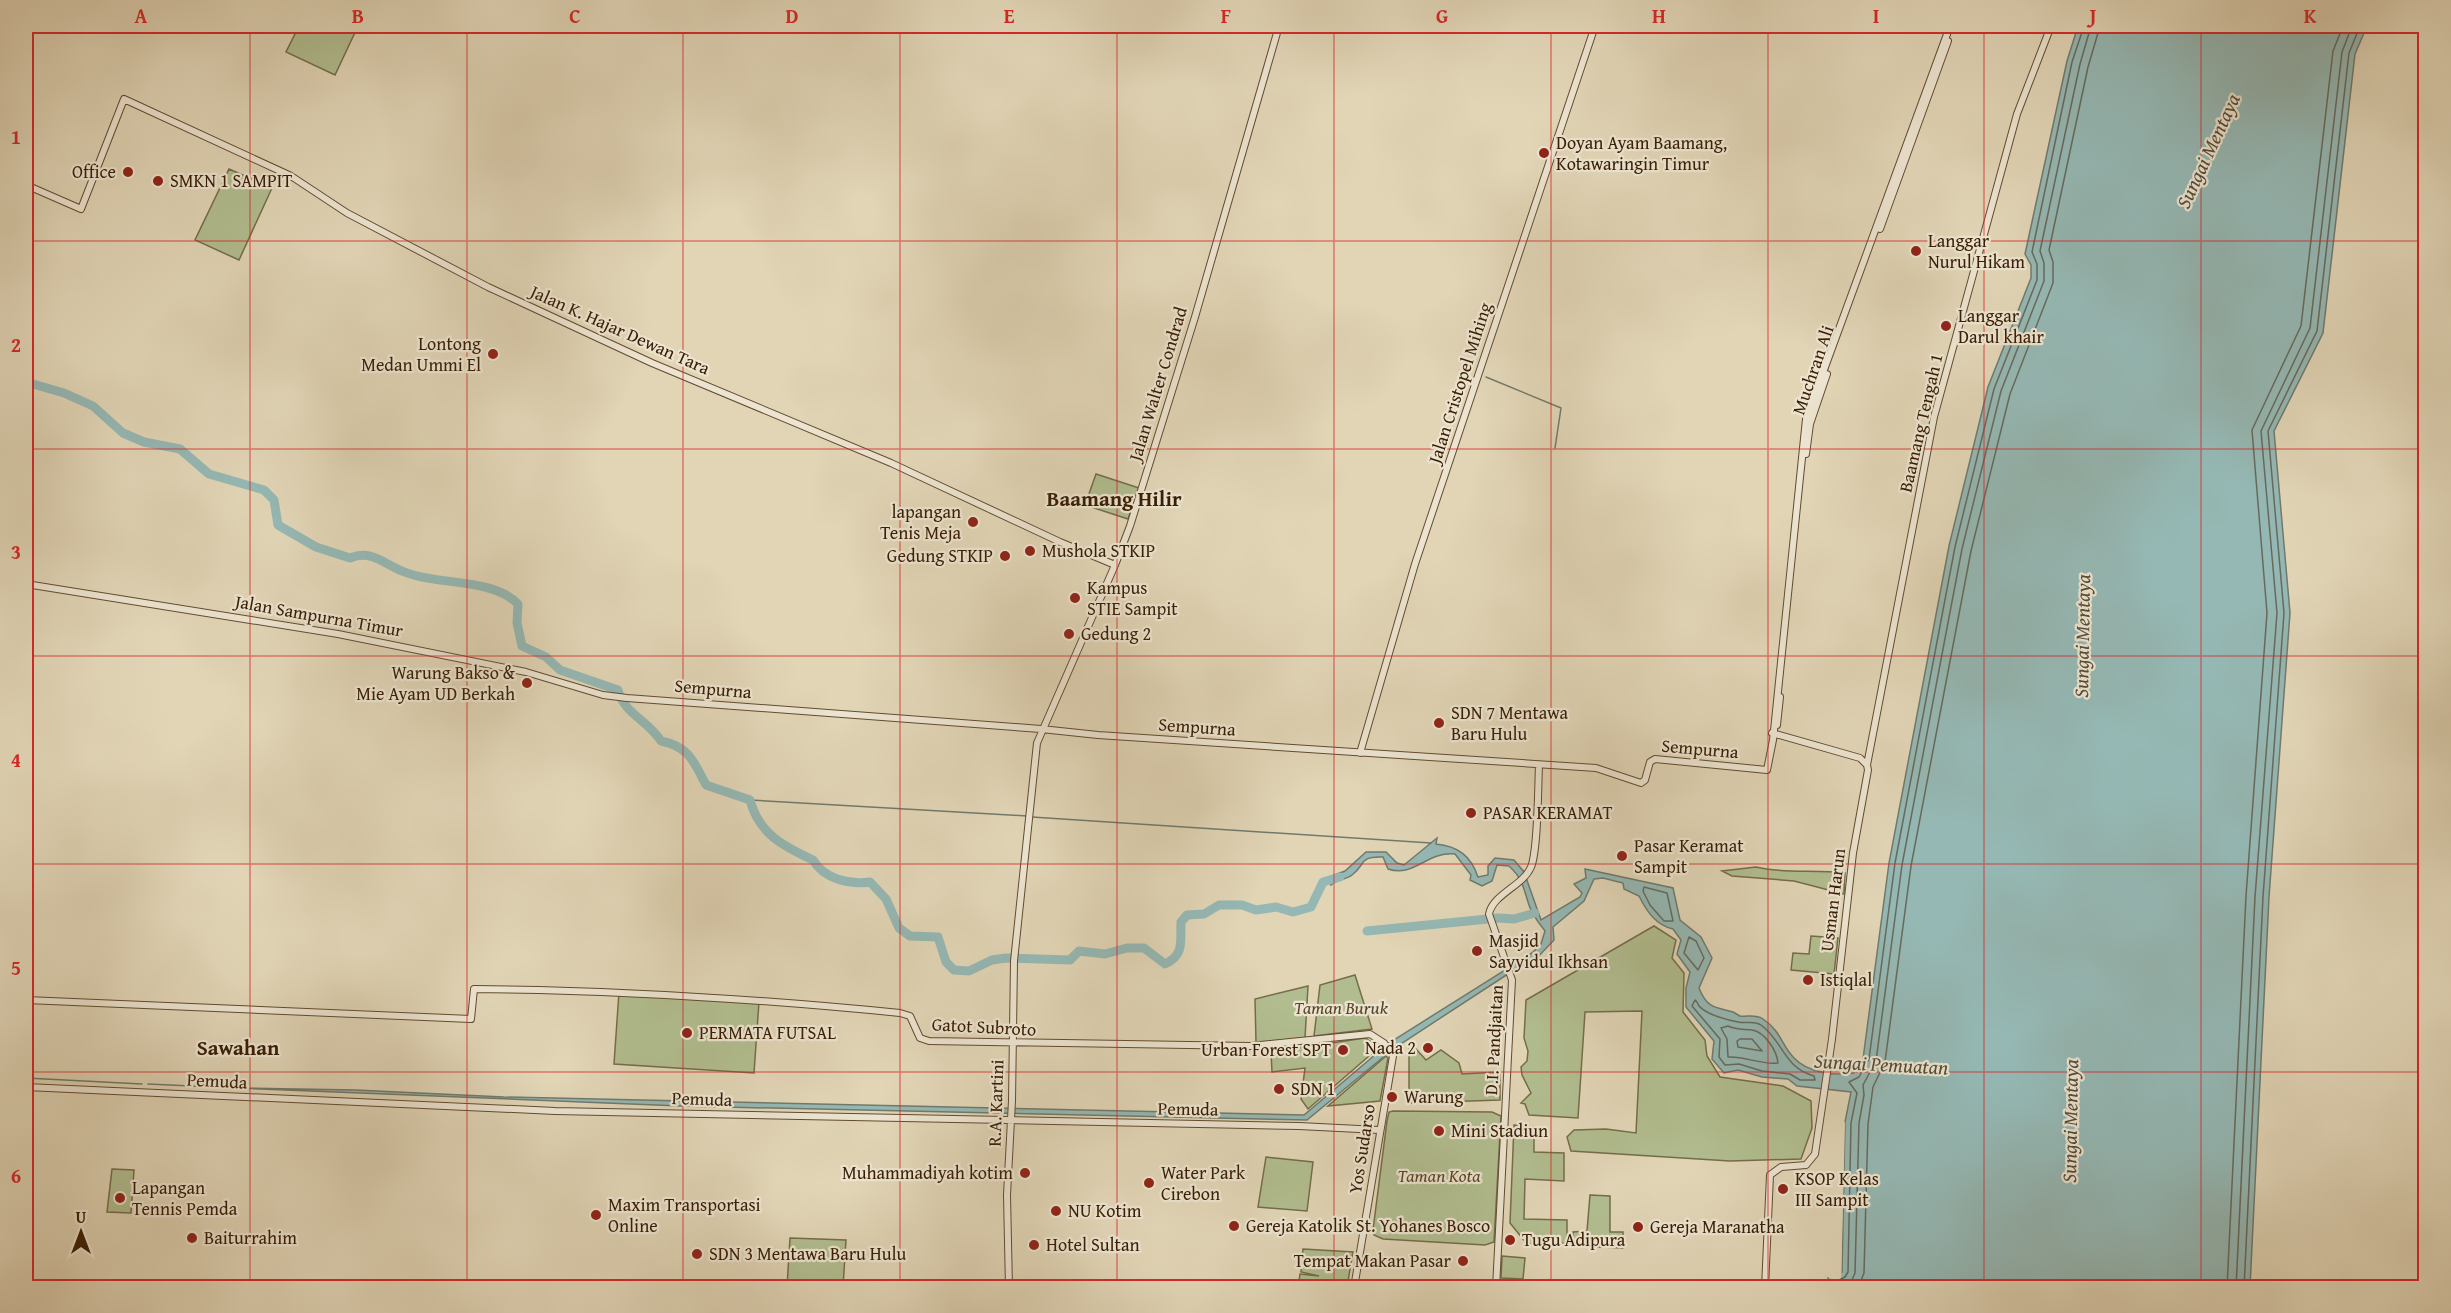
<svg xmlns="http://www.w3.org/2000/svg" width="2451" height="1313" viewBox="0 0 2451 1313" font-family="'Gentium Book Plus',serif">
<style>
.green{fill:#b1bd8f;stroke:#746d49;stroke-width:1.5}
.water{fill:#95b8b4;stroke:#707a6d;stroke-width:1.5}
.pier{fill:#e1d5b6}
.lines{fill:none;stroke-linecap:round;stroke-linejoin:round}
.shore{stroke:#666a5c;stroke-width:1.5}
.stream{stroke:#707a6d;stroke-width:1.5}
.river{stroke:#95b8b4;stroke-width:9}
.tertiary-casing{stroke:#624b30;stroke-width:8}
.tertiary{stroke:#ece4d0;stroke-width:6}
.grid{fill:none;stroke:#d62828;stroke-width:1.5;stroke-opacity:0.55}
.poi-dot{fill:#8f2418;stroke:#ece4d0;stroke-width:2}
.labels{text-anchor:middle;stroke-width:4.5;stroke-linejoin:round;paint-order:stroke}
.poi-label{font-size:18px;fill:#381d03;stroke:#ece4d0;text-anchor:start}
.street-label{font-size:18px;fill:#381d03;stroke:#ece4d0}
.park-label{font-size:18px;font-style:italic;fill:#564526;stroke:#ece4d0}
.water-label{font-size:20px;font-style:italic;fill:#544c38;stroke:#ece4d0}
.quarter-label{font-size:21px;font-weight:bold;fill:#381d03;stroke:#ece4d0}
.neatline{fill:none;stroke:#d62828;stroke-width:2}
.grid-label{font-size:20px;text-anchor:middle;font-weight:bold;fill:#d62828}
</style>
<rect width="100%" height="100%" fill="#e1d5b6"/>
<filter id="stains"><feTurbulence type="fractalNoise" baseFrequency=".00333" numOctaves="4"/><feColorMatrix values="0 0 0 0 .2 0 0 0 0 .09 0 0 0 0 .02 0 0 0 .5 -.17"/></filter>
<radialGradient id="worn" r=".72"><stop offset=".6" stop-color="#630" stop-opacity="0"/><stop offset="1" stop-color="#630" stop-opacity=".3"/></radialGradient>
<path class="green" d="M299,26h59l-23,49 -49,-23z
M229,169l43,19 -33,72 -44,-20z
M1096,474l43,14 -11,31 -43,-14z
M1756,867c29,7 59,2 89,6l-1,21 -50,-13 -62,-5 -10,-5z
M1654,926l22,14 -4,18 12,15 -1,39 22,28 2,16 13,21 63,9 28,15 1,27 -11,31 -71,2 -159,-10 -4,-14 7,-7 32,-1 30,4 6,-122 -57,1 -7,106 -49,-3 -4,-11 -4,-1 10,-10 -9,-18 -1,-8 6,-6 1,-10 -4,-13 2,-38z
M1811,936l27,2 -4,36 -43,-4 2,-17 16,1z
M1355,975l17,54 -58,7 6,-51z
M1308,986l-3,52 -49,5 -1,-44z
M619,992l140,10 -5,71 -140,-9z
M1365,1038l11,7 1,4 -69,60 -7,-10 4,-31 -33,4 -1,-20z
M1409,1049h7l10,11 15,-10 18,13 3,11 38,-2v28l-91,3z
M1386,1056l2,2 -8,43 -52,5z
M1393,1111l99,1 9,4 -7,126 -9,3 -102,-6 -9,-4 -1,-5 14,-109 2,-9z
M1514,1125l20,2v25l30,1v28l-39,-2 -1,40 43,1v23l-40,1 -17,-21z
M1266,1157l47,5 -6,49 -49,-4z
M112,1169l22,1 -3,43 -24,-1z
M1590,1195l20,1v36h13v16l-50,-2v-14l14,-1z
M790,1238l56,2 -3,47h-56z
M1303,1249l50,3 -6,35h-71l1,-7 22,1 1,-7 19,2 -18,-4z
M1502,1256l23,2 -2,21 -22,-1z"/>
<path class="water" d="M2078,26h289l-12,28 -32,279 -49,98 16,182 -21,284 -19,390h-421l-1,-10 14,-5 3,-150 6,-30 -54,-6 -9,-7 -26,-2 -24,-7 -14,3 -12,-14 2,-18 -28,-34v-19l4,-16 -13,-18 4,-14 -8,-11c-17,-4 -26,-17 -34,-33l-15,-7 -1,-6 -20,-5 -9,1 -10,22 -31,26 1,13 -19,20 -21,10 -121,79 -86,71 -627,-14 -445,-18 120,2 149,7 800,18 85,-72 143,-90 9,-9 4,-13c-6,-8 -13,-16 -16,-26 -6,-17 -5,-25 -20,-39l-12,-1 -5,16 -10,5 -12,-6 1,-5 -16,-21c-28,-3 -41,24 -67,15l-5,-12c-25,-1 -17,8 -31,18 -6,5 -15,4 -21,10l-2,-8 16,-6 21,-19h20l11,11 7,2 33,-27 -1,6c22,2 35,12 42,33l10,-2v-9l7,-8 19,2 10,12 17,48 39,-23 2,-4 -8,-9 12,-6 -1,-9 88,19 7,32 21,17 11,21 -13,30c8,20 15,19 34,24 2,1 5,3 7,4 8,1 16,-2 23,3 19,13 18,26 31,39 14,15 41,18 60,15l9,-14 26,-196 60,-317 39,-159 43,-109v-13l-6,-11 42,-193z"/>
<path class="pier" d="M1842,1122h3l-4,165h-7v-7l-9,-4 14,-5z"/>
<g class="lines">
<path class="shore" d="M1644,887l23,6 6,28h-9l-14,-16 -7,-14z
M1689,937l7,4 8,17 -6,12 -14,-17z
M1695,1000c2,1 3,4 4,6 8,9 29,14 39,16 8,2 16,-2 23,3 23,17 22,42 53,51l1,4h-15l-10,-6 -28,-3 -23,-7 -14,1 -6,-8 1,-18 -28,-33z
M1728,1026c8,4 15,3 24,4 13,2 25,21 26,33 -17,2 -33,-7 -50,-6l-1,-18 -6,-11z
M1740,1039h12l10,12 -24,-4 -1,-6z
M1834,1288l1,-6 10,-5 3,-5 3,-149 6,-30 -8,-11 10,-5 10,-18 26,-196 60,-316 39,-158 43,-109v-16l-5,-12 40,-190 12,-36
M1842,1288l9,-6 4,-9 4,-150 5,-28 -1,-10 13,-24 26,-196 60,-316 39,-158 43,-110v-18l-4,-12 40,-187 11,-38
M1858,1288l6,-15 4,-149 5,-37 12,-25 26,-196 60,-315 39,-157 43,-111v-21l-4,-12 39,-183 12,-41
M2227,1288l19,-392 21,-283 -15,-183 49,-104 32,-275 10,-25
M2236,1288l19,-391 22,-284 -16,-182 49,-103 32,-276 10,-26
M2244,1288l19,-391 21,-284 -16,-182 49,-100 32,-278 11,-27"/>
<path class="stream" d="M1486,377l75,31 -6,40
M750,800l277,16
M1032,817l399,26
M26,1078l116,6
M148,1084l87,4"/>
<path class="river" d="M26,382l38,11 29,13 30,27 21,9 36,7 29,25 55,16 10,10 4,25 38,22 34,11c21,-9 34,6 52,13 34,15 90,6 116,33l-1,19 5,23 24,11 14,13 58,20c6,24 30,30 43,51 28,6 32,19 45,44l44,15c9,34 33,46 63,60 11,19 37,25 57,22l16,17 13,29 11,8 28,1 8,25 8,8 15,1 23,-11 14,-2 64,2 9,-9 26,3 22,-6h17l21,16c20,-9 15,-23 16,-42l6,-7 17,-1 15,-9h23l14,5 20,-3 17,5 18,-5 12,-25 17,-5
M1367,931l131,-13 16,1 21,-6"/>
<g class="tertiary-casing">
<path id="tertiary" d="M26,185l55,24 43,-110 167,77 56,37 141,74 164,76 239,100 169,79 55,23
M1880,229l68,-188
M1806,454l4,-30 17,-50
M26,584l312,50 188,38 77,23 24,3 414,31 57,6 498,33 45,15 4,-3 5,-18 5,-3 112,11 6,-30 33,-321 144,-393
M1777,725l3,-28
M1360,753l55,-189 180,-538
M1867,765l67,-348 83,-303 34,-88
M26,1000l445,19 3,-30c143,1 284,10 426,24l10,3 10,22 9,3 322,5 119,-12 14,9 9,13 -39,232
M26,1087l529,24 744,15 80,4
M1009,1288l-2,-93 5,-94 2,-140 23,-218 78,-178 15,-39 65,-209 84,-291
M1496,1288l16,-308 -23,-66c4,-20 34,-28 42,-47 7,-16 7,-81 8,-102
M1765,1288l5,-113 11,-8 25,-2 9,-11 17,-115 21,-186 15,-83 -1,-5 -7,-7 -88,-25"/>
</g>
<use href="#tertiary" class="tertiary"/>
</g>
<path class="grid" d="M250,26v1262M467,26v1262M683,26v1262M900,26v1262M1117,26v1262M1334,26v1262M1551,26v1262M1768,26v1262M1984,26v1262M2201,26v1262M26,241h2400M26,449h2400M26,656h2400M26,864h2400M26,1072h2400"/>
<g class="poi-dot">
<circle cx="1544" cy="153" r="6"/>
<circle cx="128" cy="172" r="6"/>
<circle cx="158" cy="181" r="6"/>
<circle cx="1916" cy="251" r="6"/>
<circle cx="1946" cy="326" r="6"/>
<circle cx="493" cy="354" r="6"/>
<circle cx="973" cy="522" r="6"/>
<circle cx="1030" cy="551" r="6"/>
<circle cx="1005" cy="556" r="6"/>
<circle cx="1075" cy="598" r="6"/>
<circle cx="1069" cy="634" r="6"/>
<circle cx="527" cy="683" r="6"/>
<circle cx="1439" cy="723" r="6"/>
<circle cx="1471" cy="813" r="6"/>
<circle cx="1622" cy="856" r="6"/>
<circle cx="1477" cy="951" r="6"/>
<circle cx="1808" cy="980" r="6"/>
<circle cx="687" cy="1033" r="6"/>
<circle cx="1428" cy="1048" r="6"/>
<circle cx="1343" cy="1050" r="6"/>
<circle cx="1279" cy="1089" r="6"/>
<circle cx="1392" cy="1097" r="6"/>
<circle cx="1439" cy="1131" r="6"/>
<circle cx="1025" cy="1173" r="6"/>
<circle cx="1149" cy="1183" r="6"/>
<circle cx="1783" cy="1189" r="6"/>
<circle cx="120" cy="1198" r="6"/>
<circle cx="1056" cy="1211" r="6"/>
<circle cx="596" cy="1215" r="6"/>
<circle cx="1234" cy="1226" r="6"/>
<circle cx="1638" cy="1227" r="6"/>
<circle cx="192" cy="1238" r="6"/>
<circle cx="1510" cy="1240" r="6"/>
<circle cx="1034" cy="1245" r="6"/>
<circle cx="697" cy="1254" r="6"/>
<circle cx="1463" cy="1261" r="6"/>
</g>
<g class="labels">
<g class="poi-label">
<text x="1556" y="149">Doyan Ayam Baamang,<tspan x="1556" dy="21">Kotawaringin Timur</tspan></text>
<text x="116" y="178" text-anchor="end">Office</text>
<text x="170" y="187">SMKN 1 SAMPIT</text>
<text x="1928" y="247">Langgar<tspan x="1928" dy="21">Nurul Hikam</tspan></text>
<text x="1958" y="322">Langgar<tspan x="1958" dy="21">Darul khair</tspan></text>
<text x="481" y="350" text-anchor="end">Lontong<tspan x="481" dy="21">Medan Ummi El</tspan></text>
<text x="961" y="518" text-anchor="end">lapangan<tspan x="961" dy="21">Tenis Meja</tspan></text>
<text x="1042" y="557">Mushola STKIP</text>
<text x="993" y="562" text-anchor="end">Gedung STKIP</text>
<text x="1087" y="594">Kampus<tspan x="1087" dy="21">STIE Sampit</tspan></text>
<text x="1081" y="640">Gedung 2</text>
<text x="515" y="679" text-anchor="end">Warung Bakso &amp;<tspan x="515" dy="21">Mie Ayam UD Berkah</tspan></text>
<text x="1451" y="719">SDN 7 Mentawa<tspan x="1451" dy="21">Baru Hulu</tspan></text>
<text x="1483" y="819">PASAR KERAMAT</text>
<text x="1634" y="852">Pasar Keramat<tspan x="1634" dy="21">Sampit</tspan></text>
<text x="1489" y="947">Masjid<tspan x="1489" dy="21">Sayyidul Ikhsan</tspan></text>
<text x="1820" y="986">Istiqlal</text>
<text x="699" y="1039">PERMATA FUTSAL</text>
<text x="1416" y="1054" text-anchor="end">Nada 2</text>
<text x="1331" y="1056" text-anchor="end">Urban Forest SPT</text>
<text x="1291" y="1095">SDN 1</text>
<text x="1404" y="1103">Warung</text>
<text x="1451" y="1137">Mini Stadiun</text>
<text x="1013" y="1179" text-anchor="end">Muhammadiyah kotim</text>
<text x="1161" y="1179">Water Park<tspan x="1161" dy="21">Cirebon</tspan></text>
<text x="1795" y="1185">KSOP Kelas<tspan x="1795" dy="21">III Sampit</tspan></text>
<text x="132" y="1194">Lapangan<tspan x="132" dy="21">Tennis Pemda</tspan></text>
<text x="608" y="1211">Maxim Transportasi<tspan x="608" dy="21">Online</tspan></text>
<text x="1068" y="1217">NU Kotim</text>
<text x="1246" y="1232">Gereja Katolik St. Yohanes Bosco</text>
<text x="1650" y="1233">Gereja Maranatha</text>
<text x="204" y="1244">Baiturrahim</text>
<text x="1522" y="1246">Tugu Adipura</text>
<text x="1046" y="1251">Hotel Sultan</text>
<text x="709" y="1260">SDN 3 Mentawa Baru Hulu</text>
<text x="1451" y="1267" text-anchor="end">Tempat Makan Pasar</text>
</g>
<g class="street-label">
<text transform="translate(620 330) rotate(24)" y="6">Jalan K. Hajar Dewan Tara</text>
<text transform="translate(1813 370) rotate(-71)" y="6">Muchran Ali</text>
<text transform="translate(1460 383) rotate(-72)" y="6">Jalan Cristopel Mihing</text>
<text transform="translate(1158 384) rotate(-73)" y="6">Jalan Walter Condrad</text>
<text transform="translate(1921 423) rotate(-77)" y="6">Baamang Tengah 1</text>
<text transform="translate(319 616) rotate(10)" y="6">Jalan Sampurna Timur</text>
<text transform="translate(713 689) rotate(5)" y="6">Sempurna</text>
<text transform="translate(1197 727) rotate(4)" y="6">Sempurna</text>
<text transform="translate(1700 749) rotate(5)" y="6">Sempurna</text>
<text transform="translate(1833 900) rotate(-83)" y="6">Usman Harun</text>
<text transform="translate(984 1027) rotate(3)" y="6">Gatot Subroto</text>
<text transform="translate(1494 1040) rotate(-87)" y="6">D.I. Pandjaitan</text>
<text transform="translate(217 1081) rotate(3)" y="6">Pemuda</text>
<text transform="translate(702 1099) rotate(2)" y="6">Pemuda</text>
<text transform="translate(996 1103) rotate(-88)" y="6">R.A. Kartini</text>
<text transform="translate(1188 1109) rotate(1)" y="6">Pemuda</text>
<text transform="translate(1362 1149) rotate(-81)" y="6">Yos Sudarso</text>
</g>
<g class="park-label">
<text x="1341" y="1014">Taman Buruk</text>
<text x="1439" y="1182">Taman Kota</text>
</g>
<g class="water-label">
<text transform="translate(2208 151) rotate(-65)" y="7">Sungai Mentaya</text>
<text transform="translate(2082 636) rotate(-89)" y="7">Sungai Mentaya</text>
<text transform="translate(1881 1064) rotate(3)" y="7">Sungai Pemuatan</text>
<text transform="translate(2070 1121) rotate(-89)" y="7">Sungai Mentaya</text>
</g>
<g class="quarter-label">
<text x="1114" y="506">Baamang Hilir</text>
<text x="238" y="1055">Sawahan</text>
</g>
</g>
<rect width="2451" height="1313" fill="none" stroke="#e1d5b6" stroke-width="66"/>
<g transform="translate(81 1232)" stroke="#ece4d0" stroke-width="4.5" paint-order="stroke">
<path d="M0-4.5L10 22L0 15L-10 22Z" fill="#381d03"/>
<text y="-9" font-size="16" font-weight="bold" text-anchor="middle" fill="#381d03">U</text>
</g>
<rect x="33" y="33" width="2385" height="1247" class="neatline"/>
<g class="grid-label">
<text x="141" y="23">A</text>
<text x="358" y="23">B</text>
<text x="575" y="23">C</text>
<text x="792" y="23">D</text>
<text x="1009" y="23">E</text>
<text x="1226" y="23">F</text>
<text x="1442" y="23">G</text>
<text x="1659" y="23">H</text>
<text x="1876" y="23">I</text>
<text x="2093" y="23">J</text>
<text x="2310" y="23">K</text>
<text x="16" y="144">1</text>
<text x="16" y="352">2</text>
<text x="16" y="559">3</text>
<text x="16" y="767">4</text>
<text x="16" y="975">5</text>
<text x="16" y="1183">6</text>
</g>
<rect width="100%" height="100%" filter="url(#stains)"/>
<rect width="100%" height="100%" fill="url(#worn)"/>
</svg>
